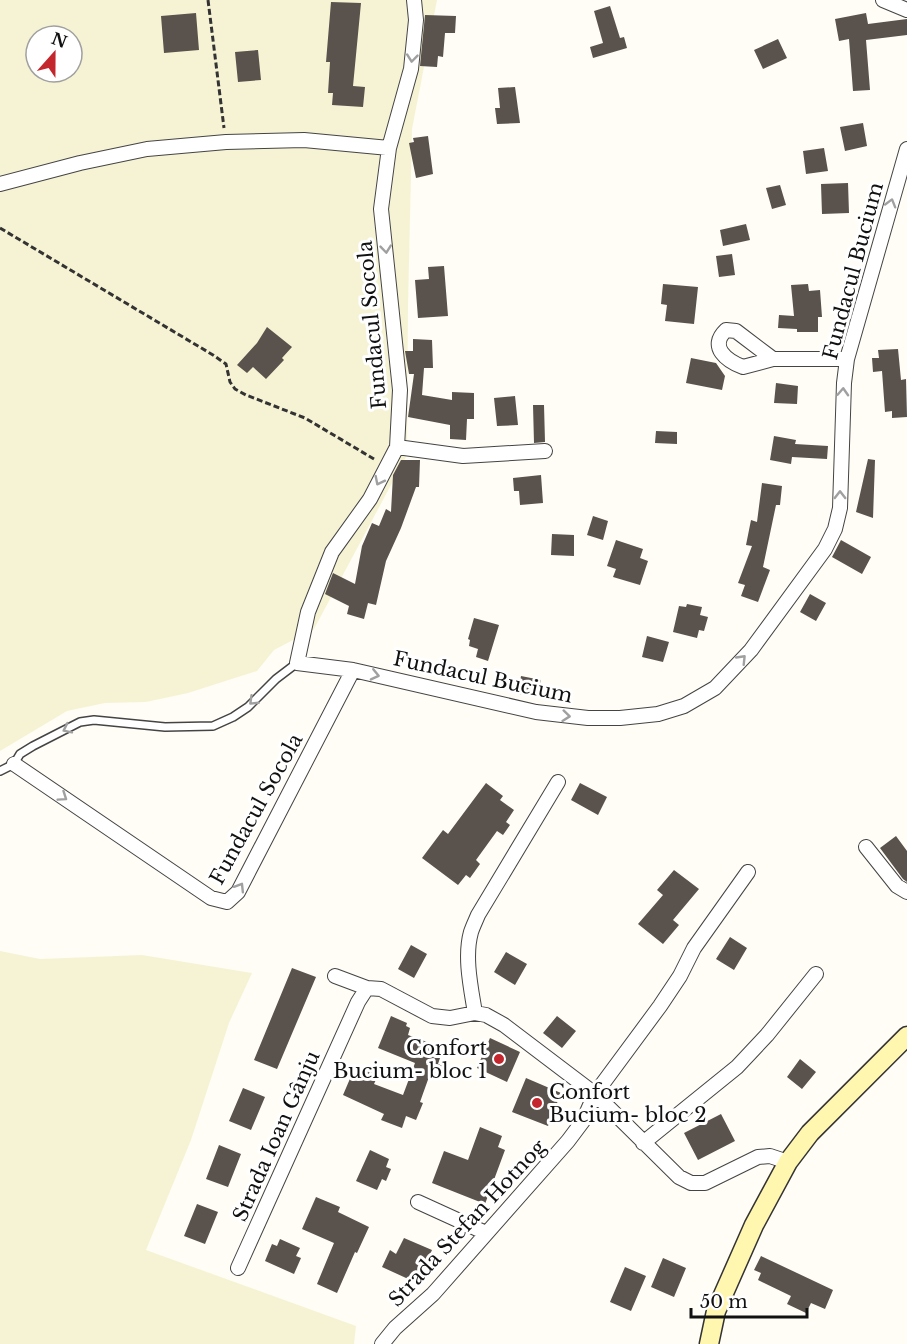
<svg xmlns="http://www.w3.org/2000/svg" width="907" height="1344" viewBox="0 0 907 1344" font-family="'Libre Baskerville',serif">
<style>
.farmland{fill:#f6f3d4;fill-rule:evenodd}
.building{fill:#5a524d}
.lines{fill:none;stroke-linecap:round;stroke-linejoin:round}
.lane-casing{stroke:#444;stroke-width:10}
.street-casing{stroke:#444;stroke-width:16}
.secondary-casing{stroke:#333;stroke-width:21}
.path{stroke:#333;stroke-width:3;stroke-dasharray:6 3;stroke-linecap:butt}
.lane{stroke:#fff;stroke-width:7}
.street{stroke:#fff;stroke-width:14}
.secondary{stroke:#fff6b0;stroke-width:18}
.oneway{stroke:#a0a0a0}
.poi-dot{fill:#c4262e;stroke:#fff;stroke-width:2}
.labels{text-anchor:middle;stroke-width:6;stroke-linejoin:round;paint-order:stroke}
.street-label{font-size:20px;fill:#111;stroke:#fff}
.poi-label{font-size:20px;fill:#111;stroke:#fff;text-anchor:end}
</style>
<rect width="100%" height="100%" fill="#fffdf5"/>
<path class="farmland" d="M0,0h437l-25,129 -4,178 -1,148 -93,174 -40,21 -17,21 -69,22 -42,9 -41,1 -38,8 -67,40zM36,36h36v36h-36z
M0,951l40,8 102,-4 110,18 -23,50 -38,117 -45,110 210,76 -2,18h-354z"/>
<path class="building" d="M331,2l30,1 -8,83 12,1 -2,20 -31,-2 1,-12h-5l2,-31h-4z
M610,6l10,32 4,-1 3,11 -34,10 -3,-11 13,-4 -9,-32z
M196,13l3,37 -35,3 -3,-37z
M866,13l2,11 39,-5v16l-41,5 4,50 -17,1 -4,-52 -10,2 -4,-22z
M425,15l31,1 -1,17h-10l-2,24 -5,-1 -1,11 -17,-1z
M778,39l9,19 -24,11 -9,-19z
M258,50l3,30 -23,2 -3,-30z
M515,87l5,36 -23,1 -2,-16h5l-2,-20z
M863,123l4,23 -22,5 -5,-24z
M428,136l5,38 -17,4 -7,-35 5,-1 -1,-4z
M824,148l4,23 -22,3 -3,-23z
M848,183l1,30 -27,1 -1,-30z
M780,185l6,20 -14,4 -6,-21z
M746,224l4,16 -27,6 -3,-16z
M732,254l3,21 -16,2 -3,-21z
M444,266l4,50 -30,2 -3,-38 14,-1 -1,-12z
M663,284l35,3 -4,37 -29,-3 2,-16 -6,-1z
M808,284l1,7 11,-1 2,27h-4v15h-21v-3l-19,-1 1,-13 15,1 -3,-31z
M267,327l25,20 -10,11 2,2 -18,19 -13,-12 -6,6 -10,-8 20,-22z
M413,339l19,1 1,28h-9l-2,27 30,5v-8l22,1v26h-7l-1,21 -16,-1v-14l-42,-8 6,-43h-5l-4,-23h8z
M898,349l3,31 5,-1 1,38 -15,1v-7l-7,1 -3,-41 -9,1 -1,-14h7l-1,-8z
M691,358l25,5 9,13 -3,14 -36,-7z
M776,383l22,3 -1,18 -23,-1z
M515,396l3,29 -21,1 -3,-28z
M533,405h11l1,37 -11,1z
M656,431l21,1v12l-22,-1z
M774,436l22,4 -1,4 33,2 -1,13 -35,-2 -1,7 -21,-4z
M868,459l7,1 -2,58 -17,-6z
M401,460h19l-1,27h-3l-15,41 -15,33 -10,44 -8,-2 -4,16 -17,-5 2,-8 -24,-12 8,-21 22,11 7,-38 10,-23 7,3 7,-17 5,3 2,-37z
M541,475l2,28 -23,2 -1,-14h-5l-1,-13z
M762,483l20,3 -2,19h-4l-13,62 7,3 -12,32 -17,-6 4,-11 -7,-2 14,-37 -6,-1 5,-25 6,2z
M593,516l15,5 -5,19 -16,-5z
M552,534l22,1v21l-23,-1z
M616,540l27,9 -3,9 8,3 -8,24 -27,-8 3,-8 -9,-3z
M841,540l30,17 -9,17 -30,-17z
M810,594l16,9 -10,18 -16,-9z
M687,604l15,3 -2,8 8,2 -4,14 -5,-1 -2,8 -24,-6 6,-26 7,1z
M474,618l25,7 -11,36 -12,-4 2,-8 -9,-3 1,-6 -2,-1z
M647,636l22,6 -6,20 -21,-5z
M521,676l20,4 -3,17 -20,-3z
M486,783l17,13 -3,4 14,10 -8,12 4,3 -7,10 -6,-4 -21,29 4,4 -10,14 -4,-3 -8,10 -36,-27 21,-28 5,4z
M580,783l27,14 -9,18 -27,-15z
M896,836l11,15v31l-4,-3 -23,-31z
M674,870l25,19 -26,31 6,5 -16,19 -25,-20 25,-29 -6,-5z
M730,937l17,11 -13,22 -18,-11z
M411,945l16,9 -13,24 -16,-9z
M506,952l21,12 -12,21 -21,-13z
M292,968l24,9 -39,92 -23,-9z
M391,1016l16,7 -1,3 4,2 -2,7 30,11 -3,7 6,2 -3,9 6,2 -5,12 -9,-4 -10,28 3,1 -7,17 -10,-4 -4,12 -21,-8 3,-6 -41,-19 9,-21 7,4 6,-12 14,7 -5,11 29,11 12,-32 -37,-15z
M557,1016l19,15 -14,17 -19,-15z
M490,1038l30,14 -13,30 -30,-14z
M800,1059l16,13 -14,17 -15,-12z
M526,1078l35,15 -13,33 -36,-14z
M243,1088l22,9 -14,33 -22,-9z
M721,1114l14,27 -37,19 -14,-27z
M480,1127l22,9 -4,11 7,3 -20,54 -53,-21 12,-32 24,9z
M219,1145l22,9 -13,33 -22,-8z
M370,1150l19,9 -3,8 5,2 -5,12 -4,-2 -5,11 -21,-9z
M316,1197l24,10 -2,5 31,15 -12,26 -2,-1 -18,41 -20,-9 17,-41 -32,-14z
M197,1204l21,8 -13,32 -21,-8z
M404,1238l28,12 -15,33 -35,-16 8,-17 6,4z
M280,1239l20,9 -4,8 5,2 -7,16 -29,-13 7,-17 5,2z
M761,1256l72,34 -8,19 -14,-6 -5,10 -19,-9 4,-8 -33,-16 3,-7 -7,-3z
M663,1258l23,10 -12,29 -23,-10z
M625,1267l21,9 -15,35 -21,-9z"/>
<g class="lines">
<g class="lane-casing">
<path id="lane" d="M0,771l14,-7 6,-10 13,-8 47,-24 14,-2 71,7 48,-1 20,-9 15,-10 28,-28 21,-16"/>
</g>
<g class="street-casing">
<path id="street" d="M414,0l2,20 -5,49 -22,79 -8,61 19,181 -3,57 -27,52 -38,53 -24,60 -11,51 56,7 183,42 52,6h32l38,-4 26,-8 31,-18 36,-38 74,-101 10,-20 5,-21 4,-125 3,-24 60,-210
M883,0l24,10
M0,184l80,-21 67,-14 79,-7 78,-2 85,8
M773,359l-37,-28 -10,-1c-18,17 1,31 17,37l30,-8h74
M397,447l66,9 82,-5
M14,764l197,134 16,4 11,-10 115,-222
M866,847l31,39 10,6
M335,976l32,12 14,1 51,27 18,2 25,-5 11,2 18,10 91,69 84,83 12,6h14l53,-26 12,-1 18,6
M475,1013c-4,-25 -11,-56 -4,-81 2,-6 5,-12 7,-17l80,-133
M643,1143l94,-76 30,-32 49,-61
M418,1202l68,31
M238,1268l120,-266 9,-14
M382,1344l13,-16 38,-34 135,-153 15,-20 12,-27 65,-88 20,-30 14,-28 54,-76"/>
</g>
<g class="secondary-casing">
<path id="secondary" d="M709,1344l7,-33 38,-86 34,-63 22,-29 97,-97"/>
</g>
<path class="path" d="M208,0l16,128
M0,228l213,127 13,9 4,18 5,7 11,6 59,23 69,41"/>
<use href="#lane" class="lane"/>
<use href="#street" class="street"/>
<use href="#secondary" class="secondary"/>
</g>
<defs><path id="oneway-chevron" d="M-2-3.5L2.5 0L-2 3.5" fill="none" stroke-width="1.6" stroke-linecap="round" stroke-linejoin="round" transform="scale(1.5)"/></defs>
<g class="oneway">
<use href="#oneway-chevron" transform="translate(412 58) rotate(96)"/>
<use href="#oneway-chevron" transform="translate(891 203) rotate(-74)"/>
<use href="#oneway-chevron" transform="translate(386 249) rotate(84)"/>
<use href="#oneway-chevron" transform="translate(843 392) rotate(-87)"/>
<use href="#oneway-chevron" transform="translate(379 481) rotate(117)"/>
<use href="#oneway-chevron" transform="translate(840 495) rotate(-90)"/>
<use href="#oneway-chevron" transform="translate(742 659) rotate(-46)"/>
<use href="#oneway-chevron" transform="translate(375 675) rotate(13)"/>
<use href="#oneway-chevron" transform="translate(253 701) rotate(136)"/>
<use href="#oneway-chevron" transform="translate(566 716) rotate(6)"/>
<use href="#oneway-chevron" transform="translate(67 729) rotate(154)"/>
<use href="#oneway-chevron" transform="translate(63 797) rotate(34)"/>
<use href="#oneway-chevron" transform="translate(240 887) rotate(-58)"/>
</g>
<g class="poi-dot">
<circle cx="499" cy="1059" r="6"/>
<circle cx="537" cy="1103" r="6"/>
</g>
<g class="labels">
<g class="street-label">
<text transform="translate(853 271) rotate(-75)" y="7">Fundacul Bucium</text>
<text transform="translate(372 325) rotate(-95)" y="7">Fundacul Socola</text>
<text transform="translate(483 677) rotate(12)" y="7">Fundacul Bucium</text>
<text transform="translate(256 809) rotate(-61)" y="7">Fundacul Socola</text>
<text transform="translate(276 1136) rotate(-66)" y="7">Strada Ioan Gânju</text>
<text transform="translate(467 1223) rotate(-47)" y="7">Strada Stefan Hotnog</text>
</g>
<g class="poi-label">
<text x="487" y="1055">Confort<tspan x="487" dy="23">Bucium- bloc 1</tspan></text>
<text x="549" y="1099" text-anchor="start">Confort<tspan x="549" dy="23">Bucium- bloc 2</tspan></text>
</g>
</g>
<g transform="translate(54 54) rotate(21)"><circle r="28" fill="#ffffff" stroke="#a0a0a0" stroke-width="1.5"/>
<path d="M0-4.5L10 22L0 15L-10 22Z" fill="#c4262e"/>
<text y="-9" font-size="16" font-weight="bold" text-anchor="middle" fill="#111111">N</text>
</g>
<path d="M691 1308v9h116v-9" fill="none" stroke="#111111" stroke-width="3"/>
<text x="700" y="1308" font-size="18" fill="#111111" stroke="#ffffff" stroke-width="4.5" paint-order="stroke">50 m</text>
</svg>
